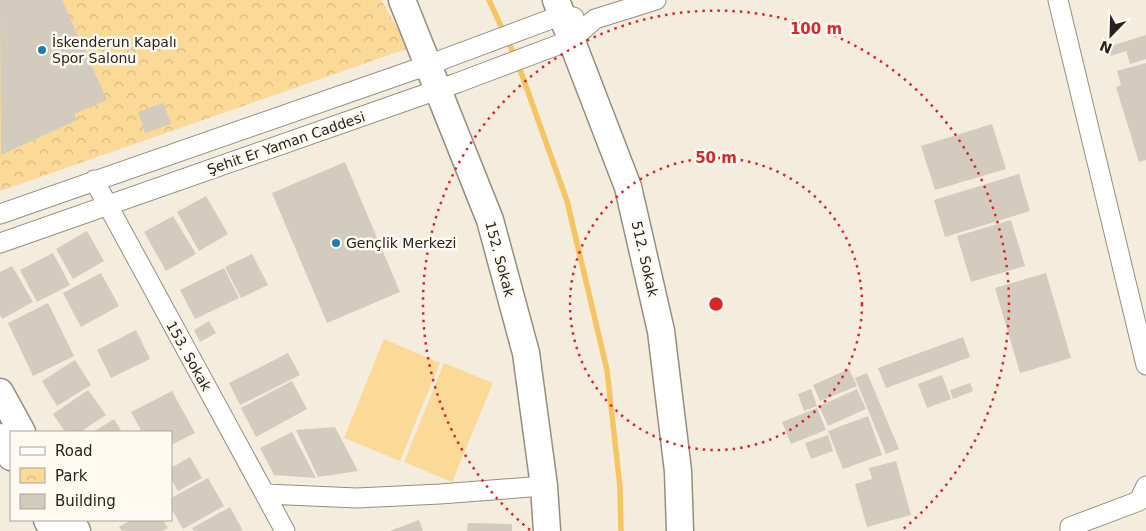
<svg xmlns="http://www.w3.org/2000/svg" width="1146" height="531" viewBox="0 0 1146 531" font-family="'DejaVu Sans',sans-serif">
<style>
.green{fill:#fbd997}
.park{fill:url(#park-crowns)}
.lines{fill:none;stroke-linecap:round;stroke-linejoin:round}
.stream{stroke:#f5c563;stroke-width:5.5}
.building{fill:#d3cbbd}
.street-casing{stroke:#958e80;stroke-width:21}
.secondary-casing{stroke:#958e80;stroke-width:29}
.street{stroke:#fff;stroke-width:19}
.secondary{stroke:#fff;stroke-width:26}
.ring{fill:none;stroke:#d62828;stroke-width:2.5;stroke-dasharray:2.5 5}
.poi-dot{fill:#1c7ea9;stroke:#fffaf1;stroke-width:2}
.labels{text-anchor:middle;stroke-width:5;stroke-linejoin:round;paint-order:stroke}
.poi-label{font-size:14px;fill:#27241e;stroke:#fffaf1;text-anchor:start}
.street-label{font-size:14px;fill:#27241e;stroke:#fffaf1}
.centre{fill:#d62828;stroke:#fffaf1;stroke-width:2.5}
.ring-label{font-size:15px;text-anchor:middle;font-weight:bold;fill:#d62828;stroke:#fffaf1;stroke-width:5;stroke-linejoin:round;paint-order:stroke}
</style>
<defs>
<pattern id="park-crowns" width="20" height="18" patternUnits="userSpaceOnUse" patternTransform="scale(1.25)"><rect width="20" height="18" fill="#fbd997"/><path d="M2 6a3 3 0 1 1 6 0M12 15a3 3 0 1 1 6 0" fill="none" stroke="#d7ba82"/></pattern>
</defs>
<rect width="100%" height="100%" fill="#f4edde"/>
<path class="green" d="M384,339l56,24 -40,98 -56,-23z
M444,363l49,20 -41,99 -48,-20z"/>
<path class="park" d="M0,0h381l28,48 -409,143z"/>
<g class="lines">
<path class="stream" d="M489,0l28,61 50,140 40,169 13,117 1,44"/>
</g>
<path class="building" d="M0,0h62l45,100 -33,14 3,6 -76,35z
M1146,35v24l-16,5 -4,-13 -15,5 -3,-9z
M1146,63v97l-7,2 -23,-75 5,-2 -4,-14z
M163,103l8,21 -26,9 -7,-21z
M992,124l14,45 -71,21 -14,-44z
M345,162l55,130 -73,31 -55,-130z
M1019,174l11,37 -85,26 -11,-37z
M206,196l22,38 -29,17 -22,-39z
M173,216l23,38 -30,17 -22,-39z
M1011,220l14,46 -54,16 -14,-46z
M87,231l17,30 -31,18 -17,-30z
M53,253l17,32 -33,17 -17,-32z
M252,254l16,31 -27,13 -16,-31z
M12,266l21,36 -31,17 -2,-4v-43z
M224,268l15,30 -44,21 -15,-29z
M101,273l18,33 -38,21 -18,-34z
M1046,273l25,85 -51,15 -25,-85z
M48,303l26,53 -41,20 -25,-53z
M209,321l7,12 -16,9 -6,-12z
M136,330l14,29 -39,19 -14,-28z
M963,337l7,20 -84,31 -8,-20z
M288,353l12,22 -60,30 -11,-22z
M75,360l16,25 -34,21 -15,-25z
M849,369l8,17 -37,15 -7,-16z
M867,373l32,76 -13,5 -31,-76z
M942,375l9,24 -24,9 -9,-24z
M292,381l15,28 -51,28 -15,-29z
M970,383l3,8 -20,8 -3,-9z
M811,389l6,17 -13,5 -6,-17z
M857,389l9,20 -38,17 -9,-20z
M88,390l18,25 -26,17h-15l-12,-18z
M172,391l23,42 -24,12v-13h-29l-11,-20z
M817,408l9,22 -35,14 -9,-22z
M868,416l14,39 -39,14 -15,-38z
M114,419l8,13h-29z
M335,427l23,44 -40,6 -22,-47z
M292,432l24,46 -42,-3 -14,-27z
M828,435l5,16 -22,8 -6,-16z
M190,457l12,21 -24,13 -7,-12v-11z
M896,461l15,54 -44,12 -12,-43 17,-5 -3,-11z
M208,478l16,28 -41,23 -12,-21v-10z
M230,507l13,24h-49l-2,-3z
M131,520h32l5,8 -6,3h-40l-3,-4z
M419,520l4,11h-33z
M468,523l44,1v7h-45z"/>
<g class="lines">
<g class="street-casing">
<path id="street" d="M1058,0l88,365
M94,180l191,351
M0,214l428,-149 134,-50 12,2
M0,243l457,-160 114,-43 24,-21 61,-19
M265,494l92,4 83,-4 104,-8
M1070,531v-4l69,-26 7,-15"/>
</g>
<g class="secondary-casing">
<path id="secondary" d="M402,0l88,220 36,133 18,133 3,45
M556,0l72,187 33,144 17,140 2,60
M0,392l22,40
M0,437l11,20
M47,520l6,11
M71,520l6,11"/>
</g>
<use href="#street" class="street"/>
<use href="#secondary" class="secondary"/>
</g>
<g class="ring">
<circle cx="716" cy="304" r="146"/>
<path d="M530 530A293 293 0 1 1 902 530"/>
</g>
<g class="poi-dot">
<circle cx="42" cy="50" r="5"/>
<circle cx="336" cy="243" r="5"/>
</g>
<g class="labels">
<g class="poi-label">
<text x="52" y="47">İskenderun Kapalı<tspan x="52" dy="16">Spor Salonu</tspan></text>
<text x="346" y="248">Gençlik Merkezi</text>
</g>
<g class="street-label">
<text transform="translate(286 143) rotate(-19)" y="5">Şehit Er Yaman Caddesi</text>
<text transform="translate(500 259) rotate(75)" y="5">152. Sokak</text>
<text transform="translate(645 259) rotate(77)" y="5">512. Sokak</text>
<text transform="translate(189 356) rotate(61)" y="5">153. Sokak</text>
</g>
</g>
<circle cx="716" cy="304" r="8" class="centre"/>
<g class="ring-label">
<text x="816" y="34">100 m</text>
<text x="716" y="163">50 m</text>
</g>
<rect x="10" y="431" width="162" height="90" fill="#fffaf1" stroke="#a9a49d"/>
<rect x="20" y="447" width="25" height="8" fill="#ffffff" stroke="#a9a49d"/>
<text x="55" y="456" font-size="15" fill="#27241e">Road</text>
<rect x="20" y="468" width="25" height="15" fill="url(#park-crowns)" stroke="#a9a49d"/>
<text x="55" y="481" font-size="15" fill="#27241e">Park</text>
<rect x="20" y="494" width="25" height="15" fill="#d3cbbd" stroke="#a9a49d"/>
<text x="55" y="506" font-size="15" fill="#27241e">Building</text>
<g transform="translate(1111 35) rotate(203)" stroke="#fffaf1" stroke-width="4" paint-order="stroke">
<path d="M0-4L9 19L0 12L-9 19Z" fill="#27241e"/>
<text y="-8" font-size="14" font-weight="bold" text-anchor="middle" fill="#27241e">N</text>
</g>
</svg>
